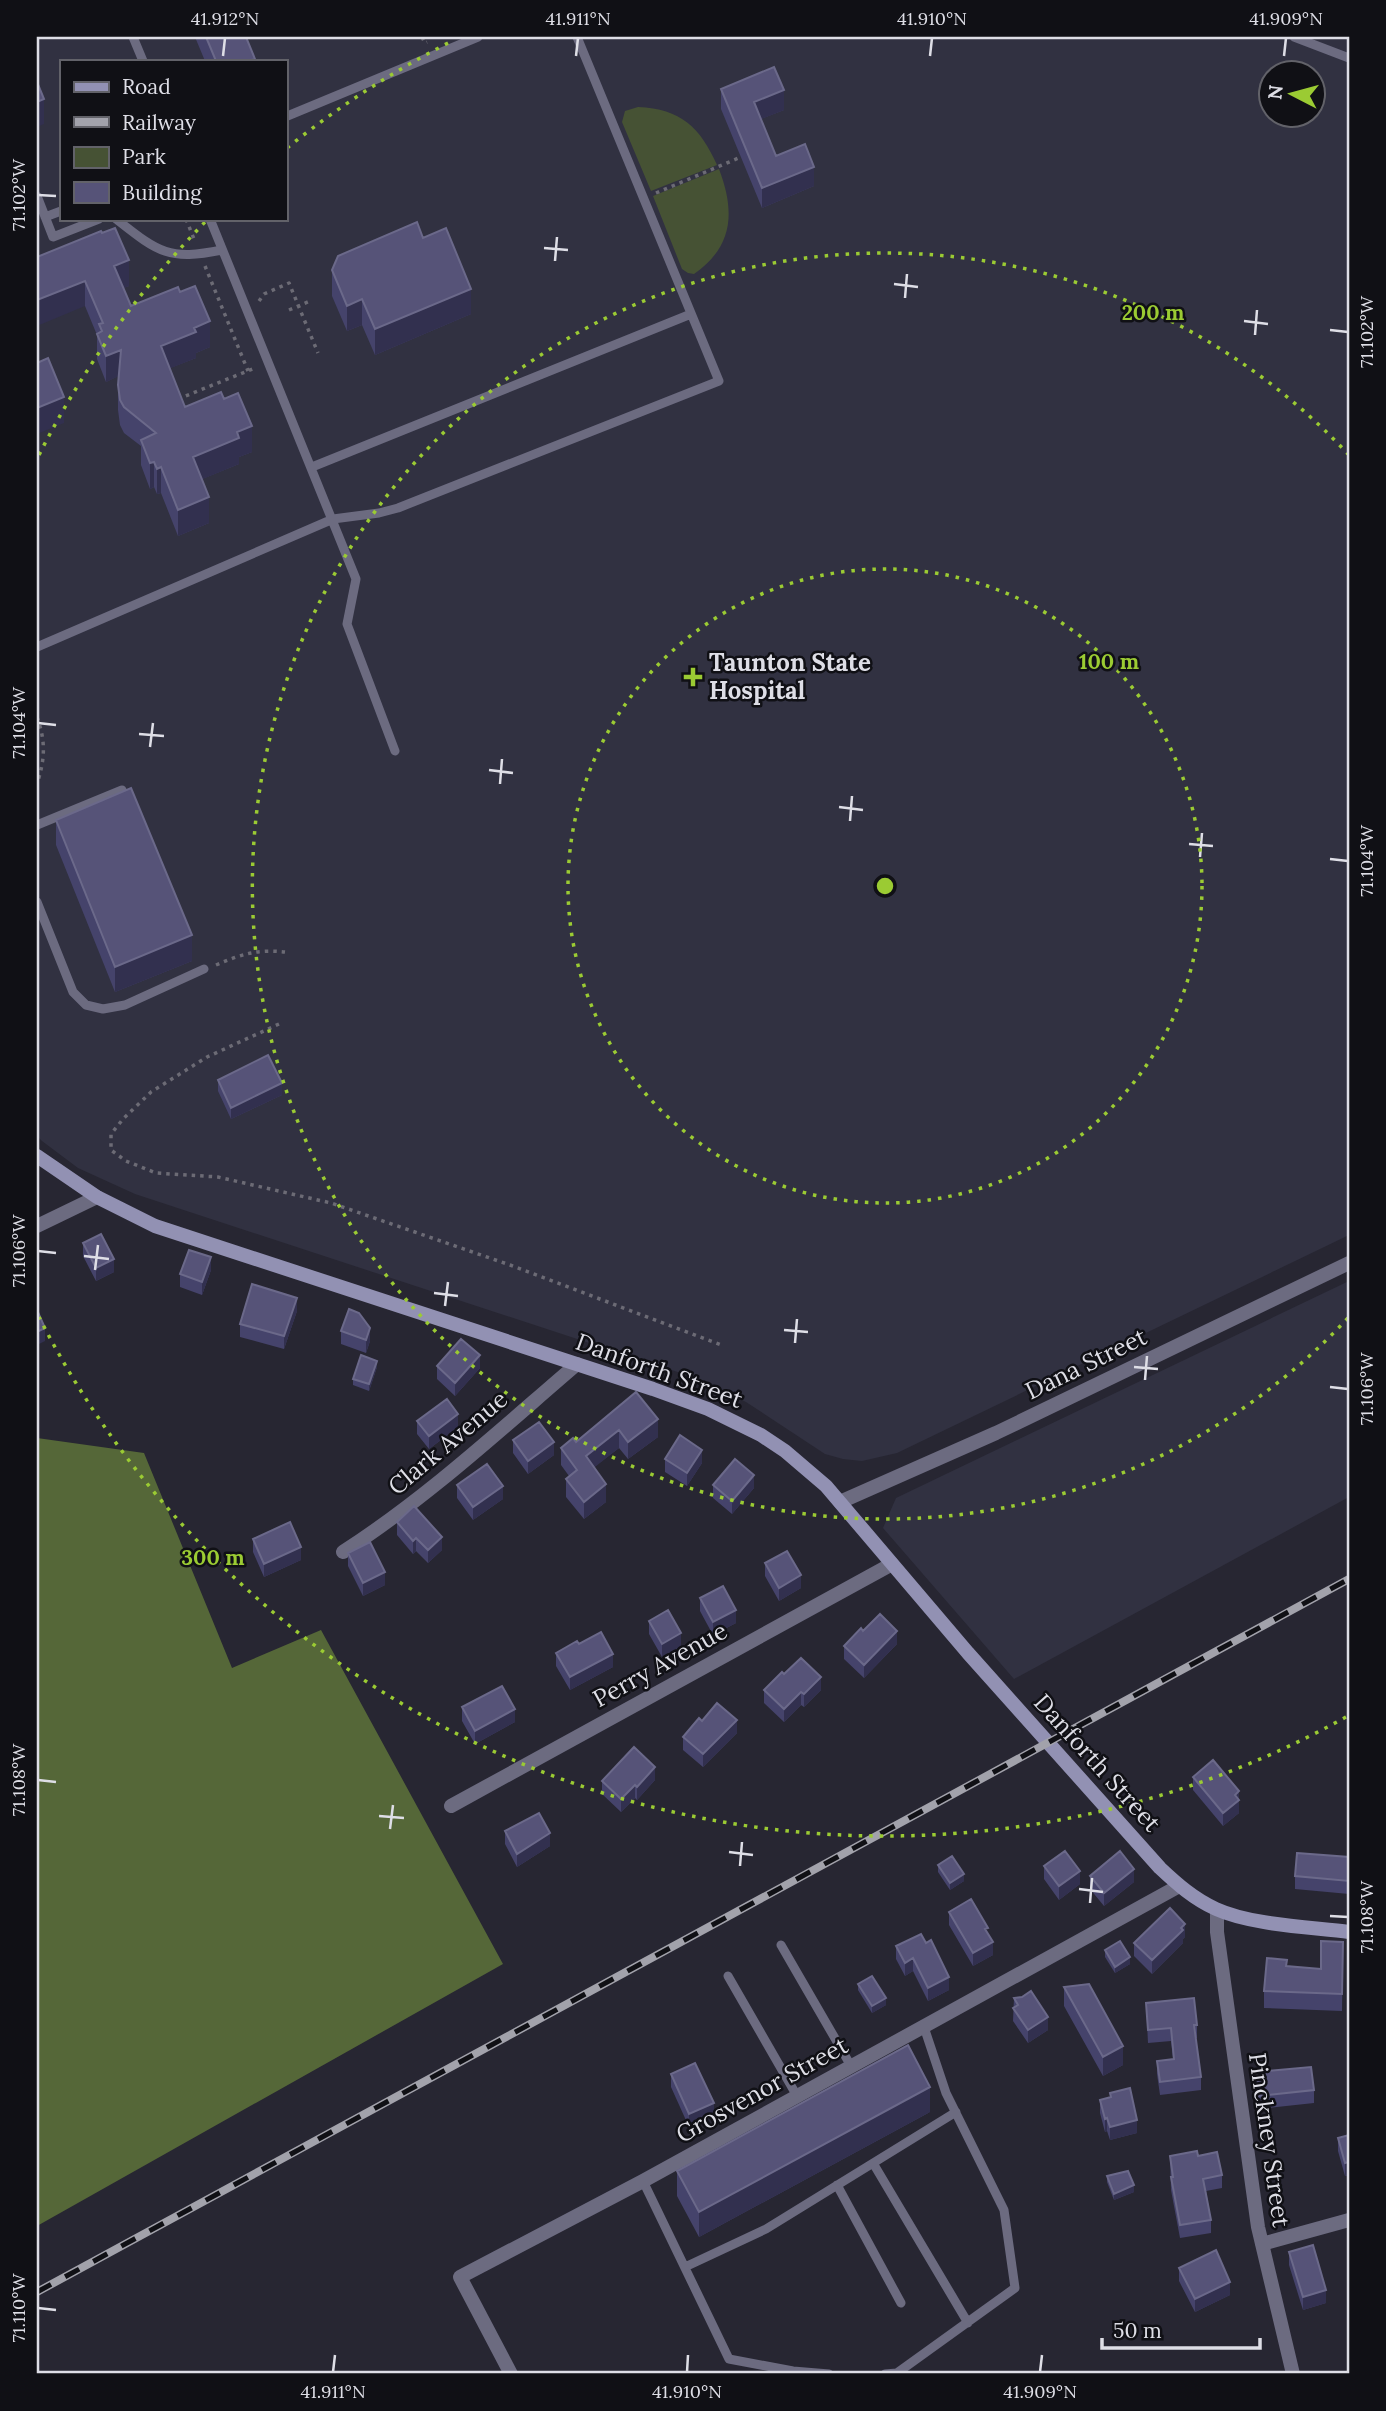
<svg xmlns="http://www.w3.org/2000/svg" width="1386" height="2411" viewBox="0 0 1386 2411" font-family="Lora,serif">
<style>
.built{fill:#313141;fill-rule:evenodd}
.green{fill:#465234}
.forest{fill:#556738}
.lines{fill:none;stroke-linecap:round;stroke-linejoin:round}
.path{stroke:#6c6b75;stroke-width:3.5;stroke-dasharray:3.5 5;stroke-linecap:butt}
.lane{stroke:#6c6b80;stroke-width:9}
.street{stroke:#6c6b80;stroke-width:14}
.secondary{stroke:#9291b3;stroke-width:14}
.rail-casing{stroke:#a2a2ab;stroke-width:8}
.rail{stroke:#101015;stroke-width:5;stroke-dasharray:16;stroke-linecap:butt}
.wall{fill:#45436b}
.shaded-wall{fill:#32304f}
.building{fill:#565378;stroke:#6b698a;stroke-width:2}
.ticks{fill:none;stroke:#dedee6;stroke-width:2.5}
.ring{fill:none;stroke:#9bcb33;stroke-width:3.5;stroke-dasharray:3.5 7}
.poi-dot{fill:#9bcb33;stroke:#101015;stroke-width:2.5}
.labels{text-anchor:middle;stroke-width:5;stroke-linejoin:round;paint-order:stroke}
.poi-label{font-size:24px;font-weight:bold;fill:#dedee6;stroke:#101015;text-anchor:start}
.street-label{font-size:24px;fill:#dedee6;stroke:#101015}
.centre{fill:#9bcb33;stroke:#101015;stroke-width:3.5}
.ring-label{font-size:21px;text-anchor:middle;font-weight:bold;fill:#9bcb33;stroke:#101015;stroke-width:5;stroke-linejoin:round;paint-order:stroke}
.neatline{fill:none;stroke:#dedee6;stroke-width:2.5}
.ticks-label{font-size:18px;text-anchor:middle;fill:#dedee6}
</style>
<rect width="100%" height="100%" fill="#272632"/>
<path class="built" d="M37,37h1312v1198l-452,218 -35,8 -19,-2 -18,-5 -79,-52 -47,-23 -564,-185 -57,-26 -36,-27 -5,-5zM61,61h224v158h-224zM1270,74h42v42h-42z
M1349,1281v216l-335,182 -131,-151 13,-30z"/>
<path class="green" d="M638,107c43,2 62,20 79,58l-66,26 -29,-69 3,-11z
M719,169c16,42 15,77 -25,105l-6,-1 -6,-4 -29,-73z"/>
<path class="forest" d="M37,1438l107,15 88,215 89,-38 182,334 -466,262z"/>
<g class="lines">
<path class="path" d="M422,37l3,6 2,-1
M656,193l85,-36
M186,219l8,20
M205,266l43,105
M259,301l5,-7 25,-11 29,70
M289,310l21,-9
M178,399l77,-31
M37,717c9,25 8,42 0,67
M216,965c26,-11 41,-16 69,-13
M279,1024l-72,33 -56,35 -28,27 -12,15v16l15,11 30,12 62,4 113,26 179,62 214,81"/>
<path class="lane" d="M133,37l10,24
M1294,37l55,21
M285,117l193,-80
M37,196l16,41 46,-18
M45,217l16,-6
M116,219c42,33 52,42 106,31
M210,219l146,360 -9,45 48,127
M312,467l379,-153
M37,647l296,-128 46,-6 19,-5 321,-127 -142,-344
M37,825l85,-35
M37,902l36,90 13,13 17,4 22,-4 79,-36
M781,1945l70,121
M728,1976l69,120
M873,2163l95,160
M643,2181l86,178 64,12 36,3
M837,2185l64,118
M685,2267l81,-38 190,-117
M885,2374l12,-1 118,-85 -11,-78 -58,-117 -22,-66"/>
<path class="street" d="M37,1226l60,-29
M840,1502l156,-69 353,-170
M343,1552c85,-55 158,-123 234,-188
M451,1806l441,-242
M1217,1910v22l41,295 35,147
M1262,2244l87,-24
M511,2374l-51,-97 183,-96 536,-295"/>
<path class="secondary" d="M37,1156l60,41 58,29 498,163 55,20 53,26 24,16 41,35 142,167 192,215c17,16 34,31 56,41 35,16 94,18 133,23"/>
<g class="rail-casing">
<path id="rail" d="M37,2292l1312,-713"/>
</g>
<use href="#rail" class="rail"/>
</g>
<path class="wall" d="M195,37h51l9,24h-50z
M721,89l63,21 -23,9 15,37 38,30 -52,22 -41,-99z
M423,238l48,76 -96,41 -13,-30 -15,6 -15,-35v-26z
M37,257l92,29 -6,2 8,18 49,-14 30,55 -14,6v5l-26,10 15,39 67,45 -13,5v7l-37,15 7,44 -31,13 -17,-43 -4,1 -3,-7 -4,2 -9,-24v-19l-17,-13 -4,-8 -2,-15v-34l-12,6 -9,-23v-24l-12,-29z
M56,820l136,141 -77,31 -59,-147z
M218,1080l64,15 -51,24 -13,-28z
M83,1243l31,29 -18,9 -13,-25z
M211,1270l-9,25 -22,-8v-13z
M297,1311l-13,38 -44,-12v-13z
M341,1331l29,10 -4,12 -25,-9z
M437,1366l43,2 -25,28 -18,-17z
M377,1367l-8,24 -16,-6v-6z
M636,1392l22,45 -30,22 -9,-11 -25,19 12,35 -22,17 -18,-22v-18l3,-3 -8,-11v-17l15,-6z
M417,1421l41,6 -29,22 -12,-15z
M513,1440l41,15 -26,19 -15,-21z
M665,1459l37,4 -15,23 -22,-14z
M457,1485l46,14 -30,21 -16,-22z
M713,1485l41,3 -22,26 -19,-16z
M397,1522l45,28 -14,13 -12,-12 -3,3 -16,-19z
M253,1539l48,21 -37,17 -11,-25z
M348,1553l37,32 -22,11 -15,-30z
M765,1563l36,25 -22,13 -14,-25z
M700,1598l36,25 -23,12 -13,-24z
M649,1621l32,25 -19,11 -13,-23z
M863,1631l34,13 -33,34 -20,-19v-13z
M579,1644l34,23 -43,23 -14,-24v-13z
M764,1690h57l-17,17 -3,-2 -17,17 -20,-19z
M462,1707l53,15 -40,22 -13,-23z
M702,1721l35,12 -34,34 -20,-17v-13z
M1193,1777l46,27v9l-16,13 -30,-36z
M655,1780l-18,20 -2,-2 -14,14 -19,-18v-13z
M505,1831l45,15 -33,21 -12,-23z
M1349,1857v37l-54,-5v-13z
M938,1865l26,16 -14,9 -12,-18z
M1044,1866l36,18 -21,16 -15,-21z
M1090,1876l44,6 -30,24 -14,-17z
M949,1912l39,22 5,21 -20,11 -24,-41z
M921,1934l28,56 -21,11 -15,-30 -8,5 -9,-17v-13z
M1185,1937l-2,2v4l-31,31 -18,-18v-13z
M1343,1942l-1,69 -78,-3v-17l23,-25 34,3z
M1105,1950l25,14 -15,9 -10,-16z
M858,1984l28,21 -14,8 -14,-23z
M1064,1987l59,78 -20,11 -39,-70z
M1014,1998l34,32 -20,13 -15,-22z
M1146,2003l51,22v13h-1l5,39v13l-41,5 -3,-21v-13l16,-2 -2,-18 -23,2z
M1257,2072l57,18v13l-55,6z
M671,2074l43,42 -25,11 -18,-40z
M1110,2093l27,40 -27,7 -3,-9 -2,1 -5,-19v-13l10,-3z
M930,2112l-231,125 -22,-41v-25z
M1349,2135v40l-4,1 -7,-25v-13z
M1170,2156h28l24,19v13l-16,3 5,29v13l-31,5 -9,-48z
M1107,2176l27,16 -20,8 -7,-18z
M1289,2252l37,51 -23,7 -14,-45z
M1179,2268l51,27 -35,17 -16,-31z"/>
<path class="shaded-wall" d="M784,90v20l-30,12v-20z
M44,99v25l-7,3v4v-29z
M814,167v19l-52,22v-20z
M129,260v26l-15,6v-26z
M85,281v25l-48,20v-26z
M471,289v25l-96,41v-26z
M362,299v26l-15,6v-25z
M210,321v26l-14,6v5l-35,14v-26l33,-18z
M121,350v25l-15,7v-26z
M64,397v26l-27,11v-26z
M252,426v26l-13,5v7l-46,19v-26l44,-25z
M154,462v25l-4,2v-26z
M161,467v26l-4,1v-25z
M209,497v26l-31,13v-26z
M192,935v26l-77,31v-25z
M282,1083v12l-51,24v-11z
M211,1257v13l-9,25v-13z
M114,1259v13l-18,9v-13z
M297,1298v13l-13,38v-13z
M45,1328v13l-8,4v-13z
M370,1328v13l-4,12v-13z
M480,1355v13l-25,28v-13z
M377,1361v6l-8,24v-7z
M458,1414v13l-29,22v-13z
M658,1419v18l-30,22v-17z
M619,1430v18l-33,26v-18z
M554,1442v13l-26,19v-13z
M702,1450v13l-15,23v-13z
M754,1475v13l-22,26v-13z
M606,1484v18l-22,17v-17z
M503,1486v13l-30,21v-13z
M442,1537v13l-14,13v-13z
M416,1538v13l-3,3v-13z
M301,1547v13l-37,17v-13z
M385,1572v13l-22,11v-13z
M801,1575v13l-22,13v-13z
M736,1610v13l-23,12v-13z
M897,1631v13l-33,34v-13z
M681,1633v13l-19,11v-13z
M613,1654v13l-43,23v-13z
M821,1677v13l-17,17v-13z
M801,1692v13l-17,17v-13z
M515,1709v13l-40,22v-13z
M737,1720v13l-34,34v-13z
M655,1767v13l-18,20v-13z
M635,1785v13l-14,14v-13z
M1239,1791v22l-16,13v-13l12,-18z
M550,1833v13l-33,21v-13z
M1134,1869v13l-30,24v-13z
M1080,1871v13l-21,16v-14z
M964,1874v7l-14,9v-7z
M1185,1924v13l-2,2v4l-31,31v-14z
M993,1942v13l-20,11v-13z
M1130,1957v7l-15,9v-6z
M913,1958v13l-8,5v-13z
M949,1977v13l-21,11v-13z
M886,1998v7l-14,8v-7z
M1048,2017v13l-20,13v-13z
M1123,2046v19l-20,11v-19z
M930,2087v25l-231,125v-25z
M714,2103v13l-25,11v-13z
M1107,2118v13l-2,1v-13z
M1137,2120v13l-27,7v-13z
M1349,2162v13l-4,1v-13z
M1134,2185v7l-20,8v-6z
M1230,2282v13l-35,17v-13z
M1326,2290v13l-23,7v-13z"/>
<path class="building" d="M206,37h40l9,22 -7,2h-32z
M774,67l10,23 -30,12 22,54 29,-12 9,23 -52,21 -41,-99z
M37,82l7,17 -7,3z
M417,222l6,16 23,-10 25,61 -96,40 -13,-30 -15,7 -15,-36 6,-14z
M115,228l14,32 -15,6 17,40 47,-19 2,5 15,-6 15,35 -16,7 2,4 -35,14 24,61 36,-15 3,7 14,-6 14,33 -15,6 2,6 -46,19 16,40 -31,13 -17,-43 -4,2 -3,-7 -4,1 -9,-23 15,-7 -32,-26 -4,-7 -2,-15 3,-35 -15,6 -9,-22 5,-3 -3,-7 4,-1 -18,-42 -48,19v-43l64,-26 1,2z
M48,358l16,39 -27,11v-45z
M131,788l61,147 -77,32 -59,-147z
M268,1055l14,28 -51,25 -13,-28z
M101,1234l13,25 -18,9 -13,-25z
M189,1250l22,7 -9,25 -22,-8z
M252,1284l45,14 -13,38 -44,-12z
M349,1309l10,4 11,15 -4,12 -25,-9z
M37,1310l8,18 -8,4z
M461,1339l19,16 -25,28 -18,-17z
M361,1355l16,6 -8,23 -16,-5z
M636,1392l22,27 -30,23 -9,-12 -33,26 20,28 -22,18 -18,-23 11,-9 -16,-22 12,-10 3,4z
M447,1399l11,15 -29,22 -12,-15z
M539,1422l15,20 -26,19 -15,-21z
M680,1435l22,15 -15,23 -22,-14z
M735,1459l19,16 -22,26 -19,-16z
M487,1464l16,22 -30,21 -16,-22z
M414,1506l28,31 -14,13 -12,-12 -3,3 -16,-19z
M290,1522l11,25 -37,17 -11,-25z
M370,1542l15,30 -22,11 -15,-30z
M787,1551l14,24 -22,13 -14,-25z
M723,1586l13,24 -23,12 -13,-24z
M668,1610l13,23 -19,11 -13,-23z
M880,1614l17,17 -33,34 -20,-19 17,-18 2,3z
M601,1632l12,22 -43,23 -14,-24 21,-12 2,3z
M801,1658l20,19 -17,17 -3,-2 -17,17 -20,-19 18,-18 2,2z
M502,1686l13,23 -40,22 -13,-24z
M717,1703l20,17 -34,34 -20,-17 16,-19 3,3z
M634,1747l21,20 -18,20 -2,-2 -14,14 -19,-18z
M1213,1760l26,31 -4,4 4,5 -16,13 -30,-36z
M539,1813l11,20 -33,21 -12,-23z
M1065,1851l15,20 -21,15 -15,-20z
M1120,1851l14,18 -30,24 -14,-17z
M1297,1853l52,4v24l-54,-5z
M952,1856l12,18 -14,9 -12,-18z
M971,1899l17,29 -3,1 8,13 -20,11 -24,-41z
M1170,1908l15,16 -4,4 2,2 -31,30 -18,-17z
M921,1934l5,9 5,-3 18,37 -21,11 -15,-30 -8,5 -9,-17z
M1120,1941l10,16 -15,10 -10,-17z
M1321,1941l22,1 -1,52 -78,-3 3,-33 20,2 -1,6 35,3z
M872,1976l14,22 -14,8 -14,-22z
M1089,1984l34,62 -20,11 -39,-70z
M1031,1991l17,26 -20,13 -15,-22 5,-3 -4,-7 8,-1z
M1194,1998l3,27h-3l7,52 -41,5 -3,-21 17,-2 -3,-31 -23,2 -2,-27z
M908,2045l22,42 -231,125 -22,-41z
M695,2063l19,40 -25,11 -18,-40z
M1311,2067l3,23 -55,6 -2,-24z
M1130,2088l7,32 -27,7 -3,-9 -2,1 -5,-19 11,-3 -1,-4z
M1349,2135v27l-4,1 -7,-25z
M1197,2151l1,5 19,-4 5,23 -19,4 8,41 -31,5 -9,-48h2l-3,-21z
M1128,2171l6,14 -20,9 -7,-18z
M1313,2245l13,45 -23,7 -14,-45z
M1216,2250l14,32 -35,17 -16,-31z"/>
<path class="ticks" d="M223,56l2,-18M576,56l2,-18M930,56l2,-18M1284,56l2,-18M38,195l18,1M544,248l24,2M555,261l2,-24M894,284l24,3M905,298l2,-24M1244,321l24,3M1330,330l18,2M1255,335l2,-25M38,723l18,2M139,734l25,2M150,747l3,-24M489,770l24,3M500,784l2,-25M839,807l24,3M850,821l2,-25M1189,844l24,2M1200,857l2,-24M1330,859l18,2M38,1251l18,2M84,1256l25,3M95,1270l3,-25M434,1293l24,3M445,1306l3,-24M784,1330l24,2M795,1343l2,-24M1134,1367l24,2M1145,1380l2,-24M1330,1387l18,2M38,1780l18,2M379,1816l25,2M390,1829l3,-24M729,1852l24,3M740,1866l2,-24M1079,1889l24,3M1090,1903l2,-25M1330,1916l18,1M38,2308l18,2M333,2372l2,-17M687,2372l1,-17M1040,2372l2,-17"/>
<g class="ring">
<circle cx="885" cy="886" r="317"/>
<path d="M1348 1318A633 633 0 1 1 1348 454"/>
<path d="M1346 1717A950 950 0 0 1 39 1317M39 455A950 950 0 0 1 207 220M287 148A950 950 0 0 1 454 40"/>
</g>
<path class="poi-dot" d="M689.5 666.5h7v7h7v7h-7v7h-7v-7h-7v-7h7z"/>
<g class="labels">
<g class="poi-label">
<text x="709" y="671">Taunton State<tspan x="709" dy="28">Hospital</tspan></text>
</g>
<g class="street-label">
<text transform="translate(1086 1364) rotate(-26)" y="8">Dana Street</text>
<text transform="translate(659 1371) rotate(20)" y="8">Danforth Street</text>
<text transform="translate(448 1443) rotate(-40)" y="8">Clark Avenue</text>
<text transform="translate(660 1665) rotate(-29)" y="8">Perry Avenue</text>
<text transform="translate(1097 1763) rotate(48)" y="8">Danforth Street</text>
<text transform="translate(762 2090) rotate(-29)" y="8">Grosvenor Street</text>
<text transform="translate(1269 2140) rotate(82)" y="8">Pinckney Street</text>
</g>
</g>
<circle cx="885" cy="886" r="10" class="centre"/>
<g class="ring-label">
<text x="1153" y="320">200 m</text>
<text x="1109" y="669">100 m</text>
<text x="213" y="1565">300 m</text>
</g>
<rect width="1386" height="2411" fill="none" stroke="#101015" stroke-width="77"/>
<rect x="60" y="60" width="228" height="161" fill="#101015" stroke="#626269" stroke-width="2"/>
<rect x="74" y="82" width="35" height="10" fill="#9291b3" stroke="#626269" stroke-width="2"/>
<text x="122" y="94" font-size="21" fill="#dedee6">Road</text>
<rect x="74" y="117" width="35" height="10" fill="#a2a2ab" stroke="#626269" stroke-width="2"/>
<text x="122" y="130" font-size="21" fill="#dedee6">Railway</text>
<rect x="74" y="147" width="35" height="21" fill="#465234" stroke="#626269" stroke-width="2"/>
<text x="122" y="164" font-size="21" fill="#dedee6">Park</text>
<rect x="74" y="182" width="35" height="21" fill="#565378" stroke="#626269" stroke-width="2"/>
<text x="122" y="200" font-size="21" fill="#dedee6">Building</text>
<g transform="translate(1292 94) rotate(276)"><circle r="33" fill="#101015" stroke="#626269" stroke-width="2"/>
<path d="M0-5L12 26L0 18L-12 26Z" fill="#9bcb33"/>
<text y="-10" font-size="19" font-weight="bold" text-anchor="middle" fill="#dedee6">N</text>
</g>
<path d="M1102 2338v10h158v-10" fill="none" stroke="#dedee6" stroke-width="3.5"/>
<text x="1113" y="2338" font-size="21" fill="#dedee6" stroke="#101015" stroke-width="5" paint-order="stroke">50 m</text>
<rect x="38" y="38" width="1310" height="2334" class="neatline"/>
<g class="ticks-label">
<text x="225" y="25">41.912°N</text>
<text x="578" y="25">41.911°N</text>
<text x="932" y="25">41.910°N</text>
<text x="1286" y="25">41.909°N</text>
<text transform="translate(19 195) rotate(-90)" y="6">71.102°W</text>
<text transform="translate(1367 332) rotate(-90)" y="6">71.102°W</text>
<text transform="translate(19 723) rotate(-90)" y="6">71.104°W</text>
<text transform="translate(1367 861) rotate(-90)" y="6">71.104°W</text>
<text transform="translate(19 1251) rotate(-90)" y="6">71.106°W</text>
<text transform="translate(1367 1389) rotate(-90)" y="6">71.106°W</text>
<text transform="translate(19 1780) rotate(-90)" y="6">71.108°W</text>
<text transform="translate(1367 1917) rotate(-90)" y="6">71.108°W</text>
<text transform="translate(19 2308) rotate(-90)" y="6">71.110°W</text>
<text x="333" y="2398">41.911°N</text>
<text x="687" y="2398">41.910°N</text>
<text x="1040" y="2398">41.909°N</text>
</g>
</svg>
